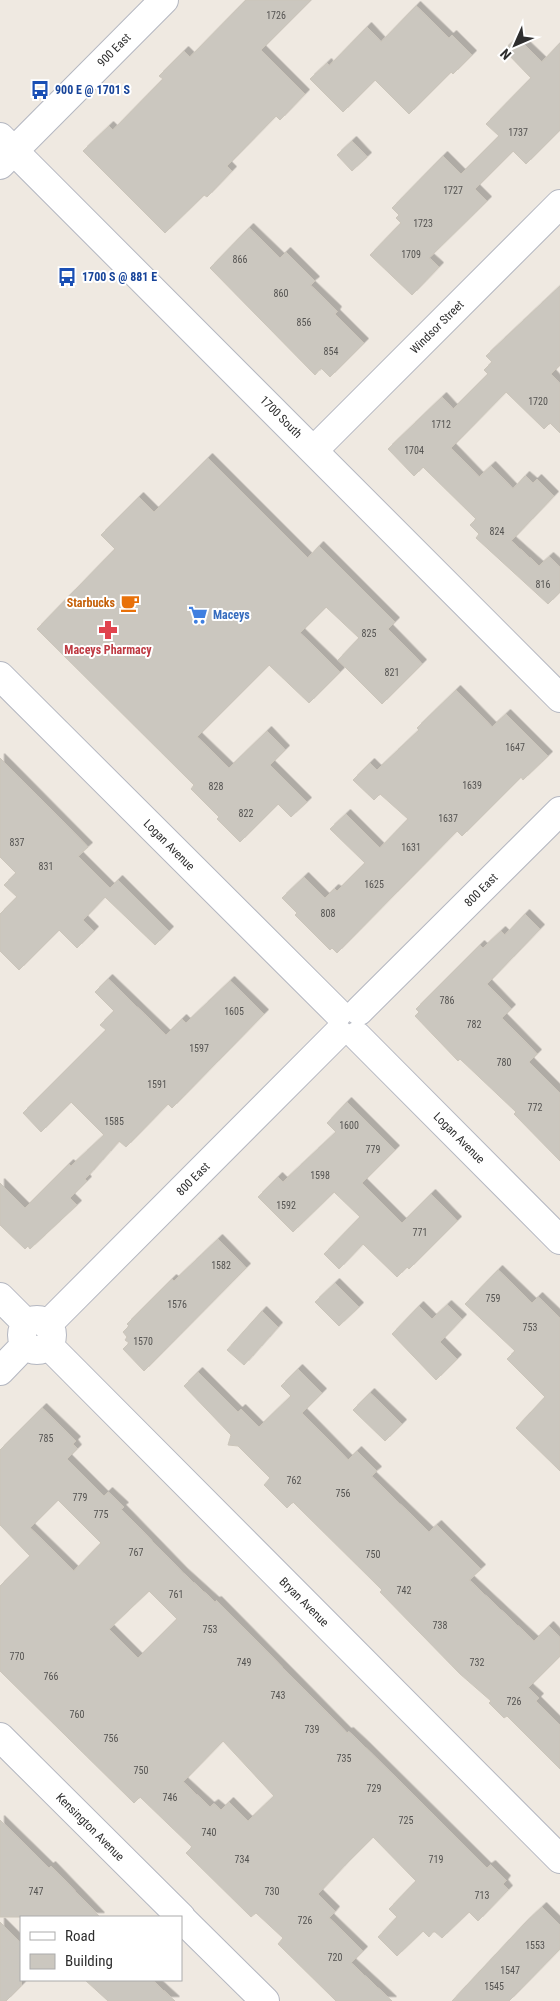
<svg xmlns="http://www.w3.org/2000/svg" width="560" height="2001" viewBox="0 0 560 2001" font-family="'Roboto Condensed',sans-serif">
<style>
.building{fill:#cbc7bf;stroke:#cbc5ba;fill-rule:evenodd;filter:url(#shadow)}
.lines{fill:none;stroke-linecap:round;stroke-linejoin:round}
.minor-casing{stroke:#b4b7c1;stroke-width:30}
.tertiary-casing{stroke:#b4b7c1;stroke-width:30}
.minor{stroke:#fff;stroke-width:28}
.tertiary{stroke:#fff;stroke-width:28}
.labels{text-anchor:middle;stroke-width:4;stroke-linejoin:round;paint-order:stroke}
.number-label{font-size:10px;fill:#555452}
.street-label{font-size:12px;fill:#2e2e2e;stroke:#fff}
.transit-label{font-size:12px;font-weight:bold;fill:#164399;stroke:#fff;text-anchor:start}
.food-label{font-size:12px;font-weight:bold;fill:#c56008;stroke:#fff;text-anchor:end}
.shop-label{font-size:12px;font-weight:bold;fill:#366cbe;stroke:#fff;text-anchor:start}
.health-label{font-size:12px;font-weight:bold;fill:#be3a42;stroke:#fff}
</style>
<defs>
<filter id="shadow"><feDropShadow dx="4.5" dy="-4.5" stdDeviation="0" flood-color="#0004"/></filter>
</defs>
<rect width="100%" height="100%" fill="#efe9e1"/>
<path class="building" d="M246,0h65l-50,50 44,44 -25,26 -4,-4 -49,50 5,5 -25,26 -3,-2 -39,38 -82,-82 26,-25 4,4 50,-51 -4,-3 25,-25 6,6z
M416,6l33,32 3,-3 20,20 -19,19 -2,-2 -42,42 -34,-34 -32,32 -33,-33 17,-16 2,3 38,-39 14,15z
M517,38l25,24 18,-19v87l-34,34 -13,-13 -38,38 12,12 -58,57 10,9 -27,28 -42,-40 31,-32 -5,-5 3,-3 -7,-7 51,-52 18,18 38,-38 -13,-12 45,-46 -27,-28z
M352,141l15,16 -15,14 -15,-16z
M249,228l31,30 6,-6 29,29 -5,4 27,26 -2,3 29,29 -34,34 -9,-9 -6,7 -105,-107z
M560,286v79l-9,9 9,10v49l-10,-10 -6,6 -38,-37 -55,56 28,29 12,-11 22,23 12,-13 8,7 4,-4 17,17 -43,45 28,25 10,-9 11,10v25l-12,12 -72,-66 3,-4 -9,-9 6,-6 -53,-52 -9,9 -26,-27 54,-52 11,12 35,-35 -4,-4 8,-8 -6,-6z
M208,458l100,100 11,-12 76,76 -7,7 34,35 -40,40 -44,-44 21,-22 -33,-31 -26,26 40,39 -31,31 -40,-38 -72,72 32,31 38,-37 18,19 -15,15 37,37 -16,15 -13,-13 -38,38 -23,-23 2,-2 -28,-28 3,-4 -157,-156 78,-80 -14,-14 38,-38 15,15z
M456,690l36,37 14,-13 42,42 -25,24 -2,-3 -59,59 -5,-5 -120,122 -5,-5 -2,2 -35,-35 2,-2 -15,-15 22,-21 21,21 9,-9 3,2 28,-28 -35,-34 16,-15 34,34 28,-29 -28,-25 -6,6 -21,-20 17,-17 7,7 42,-40 -2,-2z
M0,758l88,89 -10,9 32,32 8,-8 51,51 -14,14 -50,-48 -22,23 11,11 -17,17 -18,-18 -40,40 -19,-19v-37l17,-17 -13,-12 12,-12 -16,-16z
M525,914l15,15 -53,55 24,25 -9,9 35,36 -8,8 31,31v68l-46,-47 2,-2 -56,-53 -2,2 -43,-45 4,-4 -3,-3 64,-64 3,3 18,-17 4,4z
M108,979l58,56 16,-16 4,4 44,-42 34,33 -92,94 -4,-4 -42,43 -7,-6 -34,38 2,2 -17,17 7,7 -47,44 -2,-3 -3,3 -25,-24v-42l25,25 44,-44 2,2 33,-31 -33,-33 -30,30 -18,-19 83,-83 -6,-5 14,-14 -19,-19z
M347,1102l48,48 -33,33 40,40 29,-29 26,27 -48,48 -2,-2 -10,10 -34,-33 -24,25 -15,-15 36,-37 -26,-25 -41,40 -35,-35 20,-20 5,5 53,-50 -9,-9z
M218,1239l28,29 -102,103 -21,-22 6,-6 -4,-3 2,-3 -4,-5 6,-6 -2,-2 45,-45 2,2z
M498,1270l34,33 6,-6 22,21v153l-44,-43 29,-31 -38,-38 8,-8 -50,-47z
M335,1283l24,24 -20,19 -24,-24z
M447,1305l15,14 -22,23 17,17 -21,21 -44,-46 27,-28 13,13z
M262,1311l16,16 -34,38 -17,-15z
M298,1369l24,24 -20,20 46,47 9,-9 20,20 -6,5 58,56 8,-7 44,44 -12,11 65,61 15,-15 11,12v18l-32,32 11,10 -3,3 24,24v44l-53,-53 -3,2 -15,-15 2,-2 -31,-27 -80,-82 2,-2 -89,-88 -6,6 -23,-23 6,-7 -32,-32 -10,-1 3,-10 -47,-49 14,-14 40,40 3,-3 18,18 32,-31 -10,-10z
M370,1393l32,31 -17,17 -32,-31z
M42,1408l34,33 -3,3 4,5 -10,10 37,37 4,-4 16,15 -3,2 62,64 32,29 2,-1 130,132 2,-1 17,16 121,120 4,-3 15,15 -3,4 5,6 -30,31 -9,-9 -27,26 -8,-7 -5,6 -6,-6 -26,25 -19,-19 19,-20 -8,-8 27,-28 -43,-44 -29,29 -26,28 17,17 -6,7 34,33 -12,12 41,38h-56l-58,-57 5,-6 -27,-25 -5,4 -65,-64 6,-6 -24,-23 -28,-27 -6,6 -134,-132v-85l30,-30 -30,-31v-75zM58,1500l43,43 -27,28 -44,-43zM149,1591l28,28 -39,39 -29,-29zM223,1741l51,55 -26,25 -19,-19 -8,8 -7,-6 -4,3 -27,-25z
M0,1820l49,48 2,-2 49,51h-100z
M542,1907l18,18v24l-51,52h-57l73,-78z
M0,1922l21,21v43l-15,15h-6z
M85,1980h67l23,21h-67z"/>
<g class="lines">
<g class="minor-casing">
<path id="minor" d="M314,450l246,-246
M0,676l338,337
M359,1011l201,-200
M357,1036l203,204
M0,1297l27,27
M22 1335a15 15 0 1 1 30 0a15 15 0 1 1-30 0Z
M47,1325l291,-292
M48,1345l512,514
M0,1371l25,-26
M0,1737l181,180
M181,1918l84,83"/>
</g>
<g class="tertiary-casing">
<path id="tertiary" d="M0,137l560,561
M0,165l164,-165"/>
</g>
<use href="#minor" class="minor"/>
<use href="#tertiary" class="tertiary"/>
</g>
<defs>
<g id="bus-bare" transform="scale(1.5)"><path d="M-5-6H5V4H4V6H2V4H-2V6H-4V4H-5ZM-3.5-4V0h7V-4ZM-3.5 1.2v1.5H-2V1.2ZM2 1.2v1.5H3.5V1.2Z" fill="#1a4fb4" stroke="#fff" stroke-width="2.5" paint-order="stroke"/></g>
<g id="cafe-bare" transform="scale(1.5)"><path d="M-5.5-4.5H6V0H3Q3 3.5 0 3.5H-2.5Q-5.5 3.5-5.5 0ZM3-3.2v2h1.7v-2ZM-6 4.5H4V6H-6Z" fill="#e8710a" stroke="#fff" stroke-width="2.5" paint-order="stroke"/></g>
<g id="supermarket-bare" transform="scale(1.5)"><path d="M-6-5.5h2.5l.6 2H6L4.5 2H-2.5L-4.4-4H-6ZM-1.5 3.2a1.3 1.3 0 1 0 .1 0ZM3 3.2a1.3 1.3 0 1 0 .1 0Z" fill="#3f7fe0" stroke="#fff" stroke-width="2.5" paint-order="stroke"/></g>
<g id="pharmacy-bare" transform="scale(1.5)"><path d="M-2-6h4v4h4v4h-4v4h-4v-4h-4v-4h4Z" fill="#e0444e" stroke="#fff" stroke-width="2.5" paint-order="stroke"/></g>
</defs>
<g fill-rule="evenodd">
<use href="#bus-bare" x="40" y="90"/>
<use href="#bus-bare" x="67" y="277"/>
<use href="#cafe-bare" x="130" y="603"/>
<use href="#supermarket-bare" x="198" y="615"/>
<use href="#pharmacy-bare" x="108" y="630"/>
</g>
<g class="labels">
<g class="number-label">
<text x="276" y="19">1726</text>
<text x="518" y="136">1737</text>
<text x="453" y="194">1727</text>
<text x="423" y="227">1723</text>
<text x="411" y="258">1709</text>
<text x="240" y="263">866</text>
<text x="281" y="297">860</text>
<text x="304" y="326">856</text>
<text x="331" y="355">854</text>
<text x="538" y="405">1720</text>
<text x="441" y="428">1712</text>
<text x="414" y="454">1704</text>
<text x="497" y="535">824</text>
<text x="543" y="588">816</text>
<text x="369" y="637">825</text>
<text x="392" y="676">821</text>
<text x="515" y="751">1647</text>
<text x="472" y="789">1639</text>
<text x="216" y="790">828</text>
<text x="246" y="817">822</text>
<text x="448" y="822">1637</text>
<text x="17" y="846">837</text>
<text x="411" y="851">1631</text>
<text x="46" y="870">831</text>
<text x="374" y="888">1625</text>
<text x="328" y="917">808</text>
<text x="447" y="1004">786</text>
<text x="234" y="1015">1605</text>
<text x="474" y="1028">782</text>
<text x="199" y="1052">1597</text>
<text x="504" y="1066">780</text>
<text x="157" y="1088">1591</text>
<text x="535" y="1111">772</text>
<text x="114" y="1125">1585</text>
<text x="349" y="1129">1600</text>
<text x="373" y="1153">779</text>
<text x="320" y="1179">1598</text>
<text x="286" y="1209">1592</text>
<text x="420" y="1236">771</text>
<text x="221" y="1269">1582</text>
<text x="493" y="1302">759</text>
<text x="177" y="1308">1576</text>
<text x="530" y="1331">753</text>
<text x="143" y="1345">1570</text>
<text x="46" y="1442">785</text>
<text x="294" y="1484">762</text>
<text x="343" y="1497">756</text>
<text x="80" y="1501">779</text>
<text x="101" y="1518">775</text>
<text x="136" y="1556">767</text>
<text x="373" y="1558">750</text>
<text x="404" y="1594">742</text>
<text x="176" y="1598">761</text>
<text x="440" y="1629">738</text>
<text x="210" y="1633">753</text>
<text x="17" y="1660">770</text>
<text x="244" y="1666">749</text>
<text x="477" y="1666">732</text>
<text x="51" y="1680">766</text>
<text x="278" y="1699">743</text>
<text x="514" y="1705">726</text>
<text x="77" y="1718">760</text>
<text x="312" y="1733">739</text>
<text x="111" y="1742">756</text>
<text x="344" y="1762">735</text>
<text x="141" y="1774">750</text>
<text x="374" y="1792">729</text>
<text x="170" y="1801">746</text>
<text x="406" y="1824">725</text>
<text x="209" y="1836">740</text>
<text x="242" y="1863">734</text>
<text x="436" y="1863">719</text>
<text x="36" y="1895">747</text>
<text x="272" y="1895">730</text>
<text x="482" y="1899">713</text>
<text x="305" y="1924">726</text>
<text x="535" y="1949">1553</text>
<text x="335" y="1961">720</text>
<text x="510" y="1974">1547</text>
<text x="494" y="1990">1545</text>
</g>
<g class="street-label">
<text transform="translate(114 50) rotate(-45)" y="4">900 East</text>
<text transform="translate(437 327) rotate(-45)" y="4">Windsor Street</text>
<text transform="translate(281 417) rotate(45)" y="4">1700 South</text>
<text transform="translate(169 845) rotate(45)" y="4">Logan Avenue</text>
<text transform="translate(481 890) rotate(-45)" y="4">800 East</text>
<text transform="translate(459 1138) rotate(45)" y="4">Logan Avenue</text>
<text transform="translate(193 1179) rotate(-45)" y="4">800 East</text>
<text transform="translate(304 1602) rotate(45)" y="4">Bryan Avenue</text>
<text transform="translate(90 1827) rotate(45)" y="4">Kensington Avenue</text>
</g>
<g class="transit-label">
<text x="55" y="94">900 E @ 1701 S</text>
<text x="82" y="281">1700 S @ 881 E</text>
</g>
<g class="food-label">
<text x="115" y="607">Starbucks</text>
</g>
<g class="shop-label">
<text x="213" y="619">Maceys</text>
</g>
<g class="health-label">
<text x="108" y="654">Maceys Pharmacy</text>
</g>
</g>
<rect x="20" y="1916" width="162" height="65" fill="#ffffff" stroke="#ababab"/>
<rect x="30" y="1932" width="25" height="8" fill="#ffffff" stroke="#ababab"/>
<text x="65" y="1941" font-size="15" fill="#2e2e2e">Road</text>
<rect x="30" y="1954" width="25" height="15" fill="#cbc7bf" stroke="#ababab"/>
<text x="65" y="1966" font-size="15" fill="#2e2e2e">Building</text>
<g transform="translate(515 45) rotate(225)" stroke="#ffffff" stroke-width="4" paint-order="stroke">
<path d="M0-4L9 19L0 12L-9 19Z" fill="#2e2e2e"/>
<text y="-8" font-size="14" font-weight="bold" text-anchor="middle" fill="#2e2e2e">N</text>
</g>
</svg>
